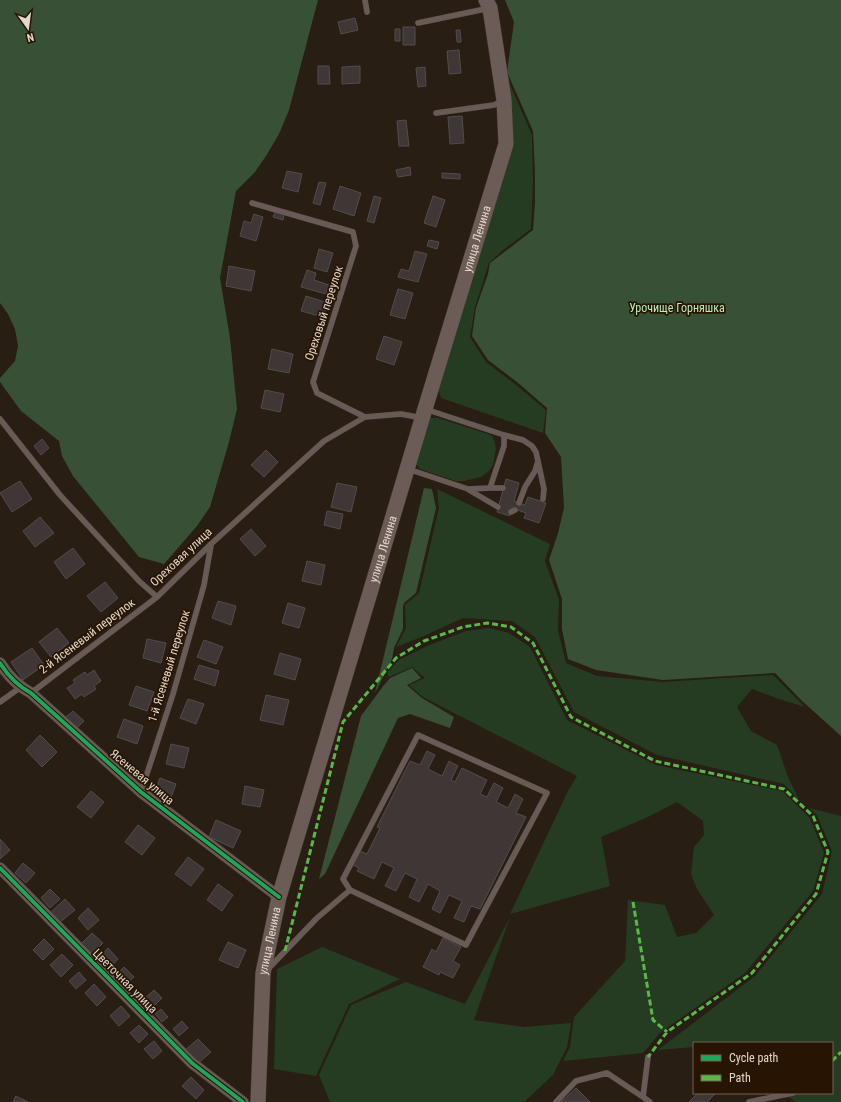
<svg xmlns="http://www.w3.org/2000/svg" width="841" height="1102" viewBox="0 0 841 1102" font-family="'Roboto Condensed',sans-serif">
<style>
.green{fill:#253c23}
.forest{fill:#385035}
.building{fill:#3f3736;stroke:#524c4c}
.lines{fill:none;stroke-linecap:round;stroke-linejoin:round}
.lane-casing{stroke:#41382e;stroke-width:6}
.street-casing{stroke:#41382e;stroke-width:12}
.secondary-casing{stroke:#41382e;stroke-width:16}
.lane{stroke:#685a56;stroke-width:5.5}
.street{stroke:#685a56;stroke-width:11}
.secondary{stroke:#6b5c57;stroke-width:15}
.quiet{stroke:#58b947;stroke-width:3;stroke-dasharray:6 3;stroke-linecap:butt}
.cycleway-casing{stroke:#271402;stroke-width:6}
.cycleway{stroke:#20a55d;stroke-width:4}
.labels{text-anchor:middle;stroke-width:3.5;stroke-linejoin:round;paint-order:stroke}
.street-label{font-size:12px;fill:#e4d7cb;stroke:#271402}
.park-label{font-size:12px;fill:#b9efb9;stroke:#271402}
</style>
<rect width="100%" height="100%" fill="#281e13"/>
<path class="green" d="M508,80l24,55 1,47 -2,47 -28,21 -14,13 -14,44 -5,30 16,25 29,22 31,26 -3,23 -102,-35 -3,-10 73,-248z
M431,418h7l53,17 4,7 1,7 -3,16 -5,7 -7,5 -17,4h-8l-36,-12 -5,-6 11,-39z
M437,489l113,55 -5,17 14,39 -1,31 8,32 31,13 66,6 110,-7 32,32 -23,-7 -30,-11 -15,18 14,24 26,14 11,32 11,23 -15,-16 -127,-29 -83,-43 -39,-75 -23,-16 -49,-3 -39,18 -28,11 10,-19 -1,-23 14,-12 20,-85z
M489,628l20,5 21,14 37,73 89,45 126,26 28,27 14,35 -11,38 -68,82 -74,52 -11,8 -17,20 -80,8 7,-14 4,-30 51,-56 3,-61 37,5 12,32 19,-4 18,-18 -17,-26 -6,-15 3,-27 10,-12 -1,-14 -26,-19 -29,15 -47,20 9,49 -100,28 58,-123 9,-15 -154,-79 -14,-12 16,-7 -13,-11 -23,10 -2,-4 12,-13 28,-14 39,-15z
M809,808l32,8v286h-46l-10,-9h47v-50h-138v4l-36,3 97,-74 67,-82 10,-43 -15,-36z
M510,917l-36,103 50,7 47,-4 -4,24 -14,28 -29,27h-194l-11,-27 32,-70 55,-23 59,22z
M322,947l78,32 -51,25 -33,72 -42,-7 3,-100z"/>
<path class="forest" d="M0,0h318l-29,110 -10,24 -13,22 -11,16 -19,19 -16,87 10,60 7,71 -8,33 -19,65 -13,19 -33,38 -25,-7 -66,-81 -11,-20 -3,-15 -38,-30 -21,-29v-4l15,-17 3,-15 -3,-17 -7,-15 -8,-11z
M505,0h336v736l-40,-36 -26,-27 -112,7 -67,-10 -28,-11 -6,-30v-30l-13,-39 9,-27 6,-25 -3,-51 -16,-24 2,-25 -30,-26 -29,-22 -16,-24 4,-28 12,-34 2,-11 43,-33 2,-28v-30l-2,-41 -26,-59 7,-50z
M424,488l8,1 4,19 -20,85 -12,10 -1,4v22l-9,19 -2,11 -17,34z
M412,668l9,10 -14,7 15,13 32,19 -4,11 -40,-14 -12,4 -73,156 -6,5 42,-163 23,-31 6,-7z"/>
<path class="building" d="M355,18l3,12 -17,4 -3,-12z
M403,27h12v18h-12z
M395,29h5v12h-5z
M456,30h4l1,12h-4z
M459,50l2,23 -12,1 -2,-23z
M318,66h11l1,18h-12z
M360,66v17l-18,1v-17z
M425,67l1,19 -8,1 -2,-19z
M462,116l2,27 -14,1 -2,-27z
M406,120l3,26h-10l-2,-25z
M410,167l1,8 -13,2 -2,-7z
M287,171l15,3 -4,18 -16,-4z
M442,173l18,1v5l-18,-1z
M319,182l7,1 -6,22 -7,-2z
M340,186l21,7 -7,23 -21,-7z
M374,196l7,2 -7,25 -7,-2z
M433,196l12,4 -9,27 -12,-4z
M275,212l9,3 -1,5 -10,-3z
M254,214l9,3 -7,24 -16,-5 4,-15 7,2z
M429,240l10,2 -2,7 -10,-3z
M319,249l14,4 -6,19 -13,-4z
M415,251l12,3 -9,28 -20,-5 3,-8 8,2z
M229,266l26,5 -4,20 -25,-5z
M307,270l9,3 -2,7 15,5 -3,9 -25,-7z
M398,289l15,4 -8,26 -15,-4z
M306,296l22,7 -5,14 -22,-6z
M384,336l18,6 -8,23 -18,-6z
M272,349l21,5 -4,19 -21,-4z
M265,390l19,4 -4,18 -19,-4z
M42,439l7,9 -8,7 -7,-9z
M266,450l12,12 -14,15 -13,-12z
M506,479l13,4 -5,18 11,4 3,-8 18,6 -7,20 -15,-5 2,-5 -14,-5 -2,8 -13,-4z
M20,481l12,18 -20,13 -12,-19z
M337,483l20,4 -6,25 -20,-5z
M327,511l16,3 -3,15 -16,-4z
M40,517l14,16 -19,14 -12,-16z
M251,529l15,17 -11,10 -15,-17z
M73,548l12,16 -19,15 -12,-17z
M307,561l18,4 -4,20 -19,-4z
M105,582l13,16 -17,14 -14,-16z
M218,601l18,5 -5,19 -19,-7z
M288,603l17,5 -6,20 -17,-5z
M57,628l12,15 -18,14 -12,-15z
M147,639l19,4 -5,20 -18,-5z
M204,640l19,7 -7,17 -19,-7z
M32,648l12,17 -21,15 -12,-18z
M280,653l21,6 -6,21 -21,-6z
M199,665l20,6 -4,15 -21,-7z
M94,670l7,11 -7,5 2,3 -12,8 -2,-3 -7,5 -8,-11 8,-5 -2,-3 12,-8 2,3z
M136,686l18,6 -7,19 -18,-6z
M266,695l23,5 -6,25 -23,-5z
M188,699l16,5 -8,20 -16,-6z
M73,711l11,10 -7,7 -11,-11z
M124,719l19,7 -6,18 -20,-7z
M40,735l17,17 -15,15 -16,-17z
M171,744l18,4 -5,20 -18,-4z
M427,751l8,4 -7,14 14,7 7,-15 9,5 -7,14 4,2 7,-14 25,12 -7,14 7,3 7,-14 9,5 -7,14 12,6 7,-14 8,5 -7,14 10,4 -46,92 -9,-3 -7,16 -10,-4 8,-17 -13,-6 -9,18 -8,-4 8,-18 -12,-7 -9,18 -10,-5 8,-18 -12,-6 -9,18 -11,-5 9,-18 -12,-6 -8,17 -17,-8 2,-3 -6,-3 7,-14 7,3 13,-26 -3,-1 33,-66 10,4z
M160,778l16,6 -7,19 -16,-6z
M245,786l19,4 -4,17 -18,-3z
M91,791l13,11 -13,16 -14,-11z
M216,820l25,11 -8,17 -24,-11z
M138,825l17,13 -13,17 -17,-13z
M0,839l10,11 -10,9z
M188,857l16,12 -13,17 -16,-12z
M23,863l12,10 -9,10 -11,-10z
M218,884l15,11 -11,16 -15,-11z
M50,889l10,10 -10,9 -9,-10z
M65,899l10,11 -16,13 -9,-10z
M88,908l11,12 -11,10 -10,-12z
M92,933l11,10 -11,11 -11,-10z
M443,938l18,9 -8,14 7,4 -7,13 -13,-6 -1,3 -16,-8 9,-18 4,3z
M44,939l10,10 -11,11 -10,-10z
M228,942l18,8 -8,18 -19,-8z
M108,948l10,11 -8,9 -11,-10z
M62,954l11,11 -12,12 -11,-12z
M124,967l10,10 -10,10 -10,-10z
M79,972l7,8 -10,9 -7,-8z
M94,984l12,13 -9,9 -12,-13z
M154,990l8,8 -12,12 -8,-9z
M121,1006l9,10 -11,10 -9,-10z
M161,1009l7,8 -6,5 -7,-8z
M182,1021l6,7 -9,8 -6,-7z
M139,1025l9,9 -9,9 -9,-10z
M198,1039l13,13 -14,12 -13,-13z
M154,1041l8,10 -9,8 -9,-10z
M191,1077l13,13 -8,9 -14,-13z
M576,1088l14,14h-29z
M698,1093h18l-9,9h-18z
M16,1096l12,6h-15z"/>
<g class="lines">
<g class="lane-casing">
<path id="lane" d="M365,0l2,12
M418,23l72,-15
M436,113l58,-8 8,-4
M252,203l101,29 3,14 -43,136 4,11 48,24 36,-3 21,4
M0,419l60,76 79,86 18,16 54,-53 113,-103 41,-24
M504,435l19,5 9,6 4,6 8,37 -1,10
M408,469l60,20 22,-1 14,-42v-11l-79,-26
M490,488h13
M469,490l29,17
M519,503l6,-16 10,-16 3,-10
M511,512l4,-2
M31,693l126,-96
M0,702l21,-15
M141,792l32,-98 31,-109 7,-40
M268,969l49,-51 33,-28 116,55 81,-152 -129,-58 -75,144 7,11
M648,1057l-5,40 7,5
M556,1102l20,-21 31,-8 36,24
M749,1102l44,-9"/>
</g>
<g class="street-casing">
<path id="street" d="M0,663c8,13 18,23 31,30l110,99 138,105
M0,868l192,195 51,39"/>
</g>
<g class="secondary-casing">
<g id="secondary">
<path id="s1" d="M258,1102l5,-129 16,-76 146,-488 81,-265 -2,-44 -14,-92 -4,-8"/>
</g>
</g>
<use href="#lane" class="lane"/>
<use href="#street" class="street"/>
<use href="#secondary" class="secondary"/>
<path class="quiet" d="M633,902l20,118 14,12
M285,951l58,-229 53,-64 28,-17 39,-14 24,-4 24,4 22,16 38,74 84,44 129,28 29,27 15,36 -12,42 -64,79 -85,59 -19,25
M832,1061l9,-9"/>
<g class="cycleway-casing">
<path id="cycleway" d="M0,663c8,13 18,23 31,30l110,99 138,105
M0,868l192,195 51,39"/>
</g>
<use href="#cycleway" class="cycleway"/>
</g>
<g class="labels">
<g class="street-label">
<text dy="4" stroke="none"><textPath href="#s1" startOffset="894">улица Ленина</textPath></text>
<text transform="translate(324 313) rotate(-72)" y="4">Ореховый переулок</text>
<text dy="4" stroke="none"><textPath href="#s1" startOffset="570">улица Ленина</textPath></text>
<text transform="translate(181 557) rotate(-43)" y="4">Ореховая улица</text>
<text transform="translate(87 636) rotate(-37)" y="4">2-й Ясеневый переулок</text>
<text transform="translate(169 666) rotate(-73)" y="4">1-й Ясеневый переулок</text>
<text transform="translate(142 777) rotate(40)" y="4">Ясеневая улица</text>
<text dy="4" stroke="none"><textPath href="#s1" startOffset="162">улица Ленина</textPath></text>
<text transform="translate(125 981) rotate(45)" y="4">Цветочная улица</text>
</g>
<g class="park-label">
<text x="677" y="312">Урочище Горняшка</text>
</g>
</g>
<rect x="693" y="1042" width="140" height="52" fill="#271402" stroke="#736252"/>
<rect x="701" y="1055" width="20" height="6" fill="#20a55d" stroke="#736252"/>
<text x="729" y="1062" font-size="12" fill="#e4d7cb">Cycle path</text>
<rect x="701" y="1075" width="20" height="6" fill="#58b947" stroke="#736252"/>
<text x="729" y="1082" font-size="12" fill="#e4d7cb">Path</text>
<g transform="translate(28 28) rotate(166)" stroke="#271402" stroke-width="3" paint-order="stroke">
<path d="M0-3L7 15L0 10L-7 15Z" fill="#e4d7cb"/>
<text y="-6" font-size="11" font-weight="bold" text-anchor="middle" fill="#e4d7cb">N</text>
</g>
</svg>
